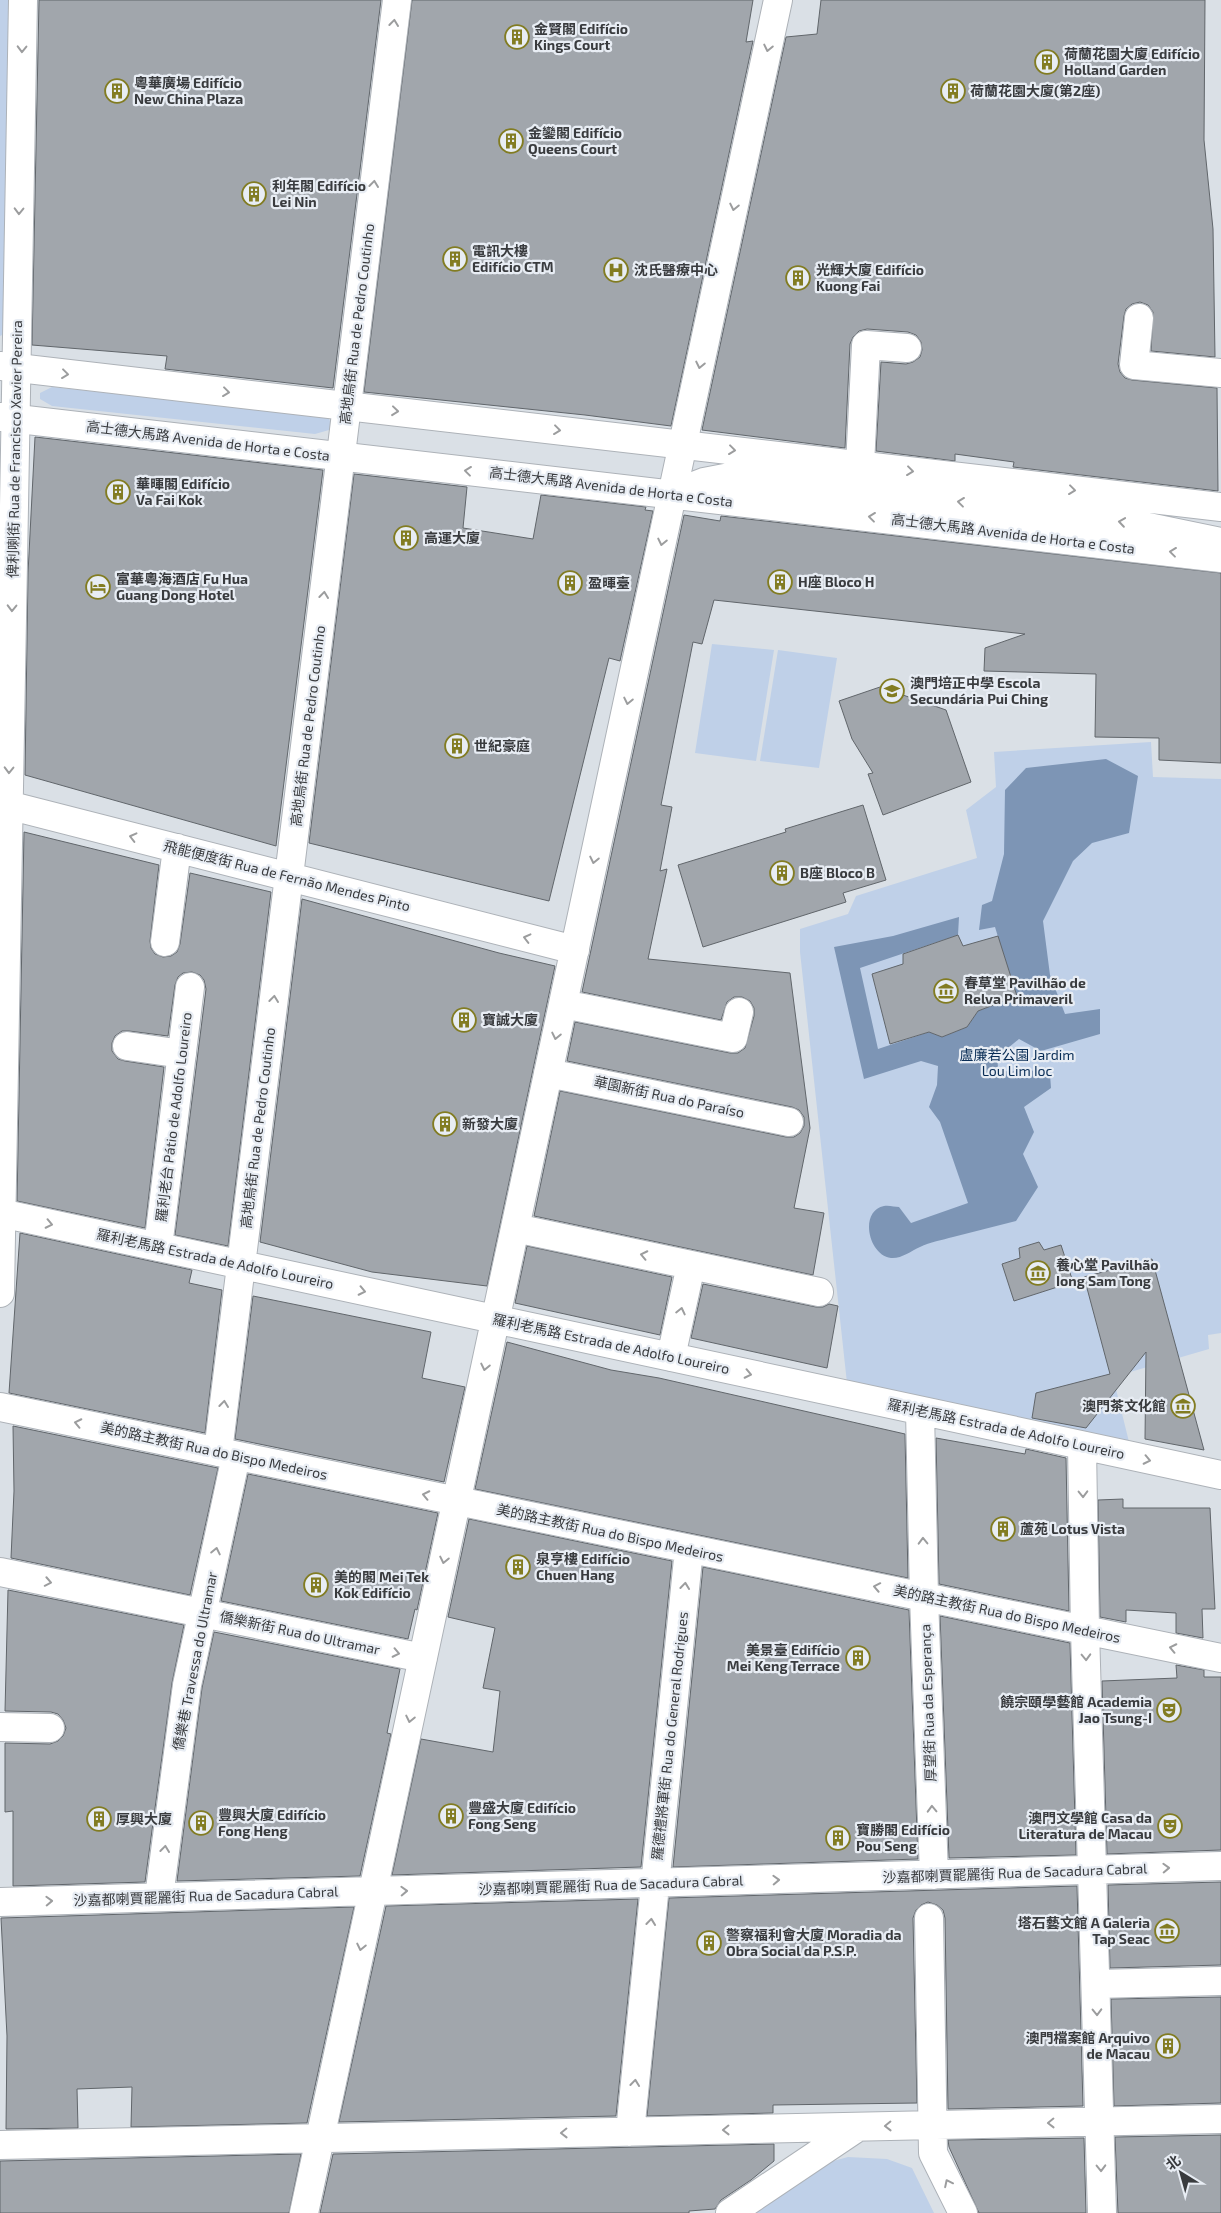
<svg xmlns="http://www.w3.org/2000/svg" width="1221" height="2213" viewBox="0 0 1221 2213" font-family="'Exo 2','Noto Sans SC',sans-serif">
<style>
.green{fill:#bfd0e8}
.water{fill:#7d95b5}
.building{fill:#a1a6ac;stroke:#61666b}
.lines{fill:none;stroke-linecap:round;stroke-linejoin:round}
.minor-casing{stroke:#adb2b8;stroke-width:30}
.major-casing{stroke:#adb2b8;stroke-width:30}
.minor{stroke:#fff;stroke-width:28}
.major{stroke:#fff;stroke-width:28}
.oneway{stroke:#9c9d9e}
.labels{text-anchor:middle;stroke-width:4.5;stroke-linejoin:round;paint-order:stroke}
.poi-label{font-size:14px;font-weight:bold;fill:#393b3e;stroke:#e8edf4;text-anchor:start}
.street-label{font-size:14px;fill:#393b3e;stroke:#e8edf4}
.park-label{font-size:14px;fill:#082c55;stroke:#e8edf4}
</style>
<rect width="100%" height="100%" fill="#dae0e6"/>
<path class="green" d="M0,0h15l-11,334 -4,2z
M52,387l263,28 14,4 3,6 -3,5 -14,4 -263,-28 -12,-7v-6z
M712,644l62,6 -18,111 -61,-8z
M778,650l59,8 -18,110 -59,-7z
M1151,742l2,35 68,2v554l-13,2 1,14 -96,28 16,65 -282,-59 -47,-431v-23l48,-15 8,-18 121,-38 -11,-48 30,-23 -2,-35z
M848,2157l39,2 25,9 22,45h-191l68,-46z"/>
<path class="water" d="M1106,759l32,17 -9,57 -37,10 -19,18 -30,60 7,54 15,39 35,-5v25l-59,17 -22,-12 -22,18 1,10 12,6 9,-5 31,6 1,14 -27,19 10,25 -11,22 15,33 -22,34c-21,5 -42,11 -63,16 -11,3 -23,5 -33,10 -9,4 -19,12 -29,11 -23,-3 -32,-47 -7,-52 5,-1 11,1 15,1l12,16 57,-20 -28,-81 -11,-15 8,-22 1,-19 -17,-5 -57,18 -30,-132 59,-11 66,-19 -1,18 -98,33 18,81 51,-17 13,5 25,-10 11,-16 38,-15 -21,-69 -16,3 3,-25 10,-4 12,-47 1,-64 21,-22z"/>
<path class="building" d="M39,0h342l-48,388 -168,-19 2,-13 -135,-11z
M412,0h341l-7,42 7,-1 -82,385 -86,-11 -221,-23z
M821,0h384l-1,140 9,89 2,128 -64,-6 2,-39 -5,-7 -8,-3 -8,2 -6,5 -2,7 -6,48 2,8 5,6 7,2 85,8 1,103 -205,-24 1,-5 -59,-8v7l-79,-10 5,-89 25,2 7,-2 7,-5 2,-7 -1,-8 -5,-7 -8,-3 -41,-3 -8,2 -6,6 -3,7 -5,104 -143,-18 84,-393 31,-3z
M35,437l288,33 -47,376 -251,-71 3,-202z
M354,474l113,13 -4,41 70,11 8,-44 105,12 -1,3 8,1 -33,150 -11,-3 -60,243 -240,-58z
M684,515l36,6 1,-5 500,57v190l-62,-3v-22l-64,-1 1,-63 -112,-3 1,-23 40,-14 -311,-34 -12,44 -9,-2 -32,163 11,2 -12,64 7,-2 -19,90 142,14 20,155 -16,80 30,5 -11,62 -279,-59 26,-125 226,46h8l6,-4 4,-7v-9l-5,-7 -7,-3 -225,-46 8,-39 155,31h8l7,-5 9,-32v-8l-4,-7 -8,-4h-8l-7,5 -6,18 -139,-28z
M880,687l66,23 25,72 -88,33 -15,-41 5,-1 -21,-34 -13,-38z
M863,805l23,75 -43,13 3,9 -143,45 -25,-82 108,-33 -1,-3z
M24,832l135,33 -9,76 1,7 4,6 8,3 8,-1 6,-4 3,-8 10,-71 81,19 -43,354 -53,-11 31,-246 -2,-9 -4,-5 -8,-3 -9,1 -5,4 -3,8 -7,51 -39,-5h-7l-7,5 -3,7v8l6,8 7,2 39,6 -19,161 -128,-27z
M302,899l197,54 56,13 -68,320 -115,-14 -112,-30z
M958,935l5,11 35,-10 19,60 -39,15 -11,16 -25,10 -13,-5 -39,12 -18,-70 31,-10v-10z
M20,1233l172,37 -3,13 33,7 -17,143 -196,-40z
M1039,1242l5,8 17,-5 12,37 -59,19 -12,-37 18,-6 -1,-10z
M527,1246l145,31 -12,58 -145,-32z
M1152,1259l52,191 -59,-11 1,-87 -60,76 -54,-10 4,-25 74,-19 -26,-97z
M703,1284l113,23h7l6,-3 9,2 -11,62 -136,-30z
M253,1296l178,36 -9,46 43,9 -21,95 -209,-43z
M507,1342l104,28 48,8 246,56 3,144 -433,-89z
M13,1426l205,42 -28,127 -179,-37 3,-67z
M936,1438l89,16 1,-5 40,9 3,153 -130,-27z
M248,1474l190,39 -21,97 -2,-1 -7,30 -187,-38z
M1123,1499v9h87l5,101h-13l1,29 -27,-5v-20l-50,-3v12l-26,-5 -2,-117z
M469,1519l203,42 -31,306 -249,8 29,-136 72,13 7,-61 -17,-3 12,-60 -47,-11z
M703,1567l206,43 9,249 -245,8z
M8,1590l176,35 -12,58 -27,199 -132,4v-75l-8,1v-69l45,1 8,-3 5,-5 3,-8 -3,-8 -5,-6 -7,-2 -46,-1z
M940,1616l130,27 6,212 -127,3z
M214,1632l186,37 -13,64 4,1 -31,142 -183,5 25,-193z
M1176,1665l28,5v7h17v173l-114,4 -5,-173 75,-3z
M1221,1882v83l-111,3 -2,-83z
M1077,1886l6,220 -135,3 -3,-191 -2,-8 -6,-5 -9,-3 -7,3 -5,5 -3,8 4,185 -144,2v8l-126,3 22,-218z
M638,1899l-22,217 -277,6 47,-216z
M354,1907l-47,216 -176,4 1,-40 -55,2 1,39 -72,1 1,-93 -6,-118z
M1221,1997v106l-107,3 -3,-107z
M1221,2135v78h-103l-3,-76z
M1084,2138l2,75h-107l-30,-66 -1,-7z
M774,2144v17l-23,19 -30,20 -6,9 -26,2v2h-369l13,-59z
M301,2154l-12,59h-289v-52z"/>
<g class="lines">
<g class="minor-casing">
<path id="minor" d="M1139,318l-5,47 87,8
M860,465l6,-120 41,3
M0,803l575,147
M165,942l12,-94
M563,1004l170,34 6,-26
M127,1046l55,8
M548,1073l241,49
M0,1213l1221,262
M515,1228l304,64
M158,1247l32,-260
M0,1293l23,-1293
M671,1357l20,-92
M0,1407l1221,251
M920,1411l4,186 10,278
M1082,1446l3,184 17,583
M218,1452l179,-1452
M0,1572l423,86
M0,1727l50,1
M159,1897l28,-212 49,-229
M0,1902l1221,-36
M929,1918l4,235 30,60
M1096,1984l125,-3
M630,2132l59,-583
M0,2145l1221,-26
M304,2213l474,-2213
M730,2213l128,-86"/>
</g>
<g class="major-casing">
<path id="major" d="M0,366l1221,141
M0,417l1221,141
M678,492l26,-10 31,-6 389,46 97,20"/>
</g>
<use href="#minor" class="minor"/>
<use href="#major" class="major"/>
</g>
<defs><path id="oneway-chevron" d="M-2-3.5L2.5 0L-2 3.5" fill="none" stroke-width="1.6" stroke-linecap="round" stroke-linejoin="round" transform="scale(1.25)"/></defs>
<g class="oneway">
<use href="#oneway-chevron" transform="translate(394 23) rotate(-83)"/>
<use href="#oneway-chevron" transform="translate(768 48) rotate(102)"/>
<use href="#oneway-chevron" transform="translate(22 49) rotate(91)"/>
<use href="#oneway-chevron" transform="translate(374 184) rotate(-83)"/>
<use href="#oneway-chevron" transform="translate(734 207) rotate(102)"/>
<use href="#oneway-chevron" transform="translate(19 211) rotate(91)"/>
<use href="#oneway-chevron" transform="translate(700 365) rotate(102)"/>
<use href="#oneway-chevron" transform="translate(65 374) rotate(7)"/>
<use href="#oneway-chevron" transform="translate(226 392) rotate(7)"/>
<use href="#oneway-chevron" transform="translate(395 411) rotate(6)"/>
<use href="#oneway-chevron" transform="translate(557 430) rotate(7)"/>
<use href="#oneway-chevron" transform="translate(732 450) rotate(7)"/>
<use href="#oneway-chevron" transform="translate(468 471) rotate(-173)"/>
<use href="#oneway-chevron" transform="translate(910 471) rotate(7)"/>
<use href="#oneway-chevron" transform="translate(1072 490) rotate(7)"/>
<use href="#oneway-chevron" transform="translate(961 502) rotate(-173)"/>
<use href="#oneway-chevron" transform="translate(872 517) rotate(-173)"/>
<use href="#oneway-chevron" transform="translate(1122 522) rotate(-172)"/>
<use href="#oneway-chevron" transform="translate(662 542) rotate(102)"/>
<use href="#oneway-chevron" transform="translate(1173 552) rotate(-173)"/>
<use href="#oneway-chevron" transform="translate(324 595) rotate(-83)"/>
<use href="#oneway-chevron" transform="translate(12 608) rotate(91)"/>
<use href="#oneway-chevron" transform="translate(628 701) rotate(102)"/>
<use href="#oneway-chevron" transform="translate(9 770) rotate(91)"/>
<use href="#oneway-chevron" transform="translate(133 837) rotate(-166)"/>
<use href="#oneway-chevron" transform="translate(594 860) rotate(102)"/>
<use href="#oneway-chevron" transform="translate(527 938) rotate(-166)"/>
<use href="#oneway-chevron" transform="translate(274 999) rotate(-83)"/>
<use href="#oneway-chevron" transform="translate(556 1036) rotate(102)"/>
<use href="#oneway-chevron" transform="translate(49 1224) rotate(12)"/>
<use href="#oneway-chevron" transform="translate(644 1255) rotate(-168)"/>
<use href="#oneway-chevron" transform="translate(362 1291) rotate(12)"/>
<use href="#oneway-chevron" transform="translate(681 1311) rotate(-77)"/>
<use href="#oneway-chevron" transform="translate(485 1367) rotate(102)"/>
<use href="#oneway-chevron" transform="translate(748 1374) rotate(12)"/>
<use href="#oneway-chevron" transform="translate(224 1404) rotate(-83)"/>
<use href="#oneway-chevron" transform="translate(78 1423) rotate(-168)"/>
<use href="#oneway-chevron" transform="translate(1147 1460) rotate(12)"/>
<use href="#oneway-chevron" transform="translate(1083 1494) rotate(89)"/>
<use href="#oneway-chevron" transform="translate(426 1495) rotate(-168)"/>
<use href="#oneway-chevron" transform="translate(923 1541) rotate(-91)"/>
<use href="#oneway-chevron" transform="translate(216 1551) rotate(-78)"/>
<use href="#oneway-chevron" transform="translate(444 1560) rotate(102)"/>
<use href="#oneway-chevron" transform="translate(48 1582) rotate(11)"/>
<use href="#oneway-chevron" transform="translate(685 1586) rotate(-84)"/>
<use href="#oneway-chevron" transform="translate(877 1587) rotate(-169)"/>
<use href="#oneway-chevron" transform="translate(1173 1648) rotate(-168)"/>
<use href="#oneway-chevron" transform="translate(396 1653) rotate(12)"/>
<use href="#oneway-chevron" transform="translate(1086 1657) rotate(88)"/>
<use href="#oneway-chevron" transform="translate(410 1719) rotate(102)"/>
<use href="#oneway-chevron" transform="translate(932 1809) rotate(-92)"/>
<use href="#oneway-chevron" transform="translate(165 1849) rotate(-83)"/>
<use href="#oneway-chevron" transform="translate(1166 1868) rotate(-2)"/>
<use href="#oneway-chevron" transform="translate(776 1880) rotate(-2)"/>
<use href="#oneway-chevron" transform="translate(404 1891) rotate(-2)"/>
<use href="#oneway-chevron" transform="translate(49 1901) rotate(-2)"/>
<use href="#oneway-chevron" transform="translate(651 1922) rotate(-84)"/>
<use href="#oneway-chevron" transform="translate(361 1947) rotate(102)"/>
<use href="#oneway-chevron" transform="translate(1097 2012) rotate(89)"/>
<use href="#oneway-chevron" transform="translate(635 2083) rotate(-84)"/>
<use href="#oneway-chevron" transform="translate(1051 2123) rotate(179)"/>
<use href="#oneway-chevron" transform="translate(888 2126) rotate(179)"/>
<use href="#oneway-chevron" transform="translate(726 2130) rotate(179)"/>
<use href="#oneway-chevron" transform="translate(564 2133) rotate(179)"/>
<use href="#oneway-chevron" transform="translate(1101 2168) rotate(89)"/>
<use href="#oneway-chevron" transform="translate(948 2183) rotate(-116)"/>
</g>
<defs>
<g id="building-ring" transform="scale(1.25)"><circle r="9.5" fill="#e8edf4" stroke="#827c22" stroke-width="1.5"/><path d="M-4-6H4V6H1V3H-1V6H-4ZM-2.5-4.3h1.7v1.8h-1.7ZM.8-4.3h1.7v1.8H.8ZM-2.5-1h1.7V.8h-1.7ZM.8-1h1.7V.8H.8Z" fill="#827c22"/></g>
<g id="hospital-ring" transform="scale(1.25)"><circle r="9.5" fill="#e8edf4" stroke="#827c22" stroke-width="1.5"/><path d="M-5-5h3v3.5h4V-5h3V5h-3V1.5h-4V5h-3Z" fill="#827c22"/></g>
<g id="hotel-ring" transform="scale(1.25)"><circle r="9.5" fill="#e8edf4" stroke="#827c22" stroke-width="1.5"/><path d="M-6-4.5h1.5V1H6V5H4.5V3h-9V5H-6ZM-4 0a1.8 1.8 0 1 1 3.6 0ZM.5 0V-2.5h3Q6-2.5 6 0Z" fill="#827c22"/></g>
<g id="school-ring" transform="scale(1.25)"><circle r="9.5" fill="#e8edf4" stroke="#827c22" stroke-width="1.5"/><path d="M0-5L7-2L0 1L-7-2ZM-4 1L0 2.5L4 1V4Q0 6-4 4Z" fill="#827c22"/></g>
<g id="museum-ring" transform="scale(1.25)"><circle r="9.5" fill="#e8edf4" stroke="#827c22" stroke-width="1.5"/><path d="M0-6L6-3V-2H-6V-3ZM-5-1h2V3h-2ZM-1-1h2V3h-2ZM3-1h2V3H3ZM-6 4H6V6H-6Z" fill="#827c22"/></g>
<g id="theatre-ring" transform="scale(1.25)"><circle r="9.5" fill="#e8edf4" stroke="#827c22" stroke-width="1.5"/><path d="M-5-5.5Q0-4 5-5.5V0Q5 5 0 6Q-5 5-5 0ZM-3.3-2.5H-1v1.5H-3.3ZM1-2.5H3.3v1.5H1ZM-2.8 1Q0 5.5 2.8 1Z" fill="#827c22"/></g>
</defs>
<g fill-rule="evenodd">
<use href="#building-ring" x="517" y="37"/>
<use href="#building-ring" x="1047" y="62"/>
<use href="#building-ring" x="117" y="91"/>
<use href="#building-ring" x="953" y="91"/>
<use href="#building-ring" x="511" y="141"/>
<use href="#building-ring" x="254" y="194"/>
<use href="#building-ring" x="455" y="259"/>
<use href="#hospital-ring" x="616" y="270"/>
<use href="#building-ring" x="798" y="278"/>
<use href="#building-ring" x="118" y="492"/>
<use href="#building-ring" x="406" y="538"/>
<use href="#building-ring" x="780" y="582"/>
<use href="#building-ring" x="570" y="583"/>
<use href="#hotel-ring" x="98" y="587"/>
<use href="#school-ring" x="892" y="691"/>
<use href="#building-ring" x="457" y="746"/>
<use href="#building-ring" x="782" y="873"/>
<use href="#museum-ring" x="946" y="991"/>
<use href="#building-ring" x="464" y="1020"/>
<use href="#building-ring" x="445" y="1124"/>
<use href="#museum-ring" x="1038" y="1273"/>
<use href="#museum-ring" x="1183" y="1406"/>
<use href="#building-ring" x="1003" y="1529"/>
<use href="#building-ring" x="518" y="1567"/>
<use href="#building-ring" x="316" y="1585"/>
<use href="#building-ring" x="858" y="1658"/>
<use href="#theatre-ring" x="1169" y="1710"/>
<use href="#building-ring" x="451" y="1816"/>
<use href="#building-ring" x="99" y="1819"/>
<use href="#building-ring" x="201" y="1823"/>
<use href="#theatre-ring" x="1170" y="1826"/>
<use href="#building-ring" x="838" y="1838"/>
<use href="#museum-ring" x="1167" y="1931"/>
<use href="#building-ring" x="709" y="1943"/>
<use href="#building-ring" x="1168" y="2046"/>
</g>
<g class="labels">
<g class="poi-label">
<text x="534" y="34">金賢閣 Edifício<tspan x="534" dy="16">Kings Court</tspan></text>
<text x="1064" y="59">荷蘭花園大廈 Edifício<tspan x="1064" dy="16">Holland Garden</tspan></text>
<text x="134" y="88">粵華廣場 Edifício<tspan x="134" dy="16">New China Plaza</tspan></text>
<text x="970" y="96">荷蘭花園大廈(第2座)</text>
<text x="528" y="138">金鑾閣 Edifício<tspan x="528" dy="16">Queens Court</tspan></text>
<text x="272" y="191">利年閣 Edifício<tspan x="272" dy="16">Lei Nin</tspan></text>
<text x="472" y="256">電訊大樓<tspan x="472" dy="16">Edifício CTM</tspan></text>
<text x="634" y="275">沈氏醫療中心</text>
<text x="816" y="275">光輝大廈 Edifício<tspan x="816" dy="16">Kuong Fai</tspan></text>
<text x="136" y="489">華暉閣 Edifício<tspan x="136" dy="16">Va Fai Kok</tspan></text>
<text x="424" y="543">高運大廈</text>
<text x="116" y="584">富華粵海酒店 Fu Hua<tspan x="116" dy="16">Guang Dong Hotel</tspan></text>
<text x="798" y="587">H座 Bloco H</text>
<text x="588" y="588">盈暉臺</text>
<text x="910" y="688">澳門培正中學 Escola<tspan x="910" dy="16">Secundária Pui Ching</tspan></text>
<text x="474" y="751">世紀豪庭</text>
<text x="800" y="878">B座 Bloco B</text>
<text x="964" y="988">春草堂 Pavilhão de<tspan x="964" dy="16">Relva Primaveril</tspan></text>
<text x="482" y="1025">寶誠大廈</text>
<text x="462" y="1129">新發大廈</text>
<text x="1056" y="1270">養心堂 Pavilhão<tspan x="1056" dy="16">Iong Sam Tong</tspan></text>
<text x="1166" y="1411" text-anchor="end">澳門茶文化館</text>
<text x="1020" y="1534">蘆苑 Lotus Vista</text>
<text x="536" y="1564">泉亨樓 Edifício<tspan x="536" dy="16">Chuen Hang</tspan></text>
<text x="334" y="1582">美的閣 Mei Tek<tspan x="334" dy="16">Kok Edifício</tspan></text>
<text x="840" y="1655" text-anchor="end">美景臺 Edifício<tspan x="840" dy="16">Mei Keng Terrace</tspan></text>
<text x="1152" y="1707" text-anchor="end">饒宗頤學藝館 Academia<tspan x="1152" dy="16">Jao Tsung-I</tspan></text>
<text x="468" y="1813">豐盛大廈 Edifício<tspan x="468" dy="16">Fong Seng</tspan></text>
<text x="218" y="1820">豐興大廈 Edifício<tspan x="218" dy="16">Fong Heng</tspan></text>
<text x="1152" y="1823" text-anchor="end">澳門文學館 Casa da<tspan x="1152" dy="16">Literatura de Macau</tspan></text>
<text x="116" y="1824">厚興大廈</text>
<text x="856" y="1835">寶勝閣 Edifício<tspan x="856" dy="16">Pou Seng</tspan></text>
<text x="1150" y="1928" text-anchor="end">塔石藝文館 A Galeria<tspan x="1150" dy="16">Tap Seac</tspan></text>
<text x="726" y="1940">警察福利會大廈 Moradia da<tspan x="726" dy="16">Obra Social da P.S.P.</tspan></text>
<text x="1150" y="2043" text-anchor="end">澳門檔案館 Arquivo<tspan x="1150" dy="16">de Macau</tspan></text>
</g>
<g class="street-label">
<text transform="translate(357 324) rotate(-83)" y="5">高地烏街 Rua de Pedro Coutinho</text>
<text transform="translate(208 441) rotate(7)" y="5">高士德大馬路 Avenida de Horta e Costa</text>
<text transform="translate(15 449) rotate(-89)" y="5">俾利喇街 Rua de Francisco Xavier Pereira</text>
<text transform="translate(611 487) rotate(7)" y="5">高士德大馬路 Avenida de Horta e Costa</text>
<text transform="translate(1013 534) rotate(7)" y="5">高士德大馬路 Avenida de Horta e Costa</text>
<text transform="translate(308 726) rotate(-83)" y="5">高地烏街 Rua de Pedro Coutinho</text>
<text transform="translate(287 876) rotate(14)" y="5">飛能便度街 Rua de Fernão Mendes Pinto</text>
<text transform="translate(669 1097) rotate(12)" y="5">華園新街 Rua do Paraíso</text>
<text transform="translate(174 1117) rotate(-83)" y="5">羅利老台 Pátio de Adolfo Loureiro</text>
<text transform="translate(258 1128) rotate(-83)" y="5">高地烏街 Rua de Pedro Coutinho</text>
<text transform="translate(215 1259) rotate(12)" y="5">羅利老馬路 Estrada de Adolfo Loureiro</text>
<text transform="translate(611 1344) rotate(12)" y="5">羅利老馬路 Estrada de Adolfo Loureiro</text>
<text transform="translate(1006 1429) rotate(12)" y="5">羅利老馬路 Estrada de Adolfo Loureiro</text>
<text transform="translate(214 1451) rotate(12)" y="5">美的路主教街 Rua do Bispo Medeiros</text>
<text transform="translate(610 1533) rotate(12)" y="5">美的路主教街 Rua do Bispo Medeiros</text>
<text transform="translate(1007 1614) rotate(12)" y="5">美的路主教街 Rua do Bispo Medeiros</text>
<text transform="translate(300 1633) rotate(12)" y="5">僑樂新街 Rua do Ultramar</text>
<text transform="translate(195 1661) rotate(-79)" y="5">僑樂巷 Travessa do Ultramar</text>
<text transform="translate(928 1703) rotate(-92)" y="5">厚望街 Rua da Esperança</text>
<text transform="translate(670 1736) rotate(-84)" y="5">羅德禮將軍街 Rua do General Rodrigues</text>
<text transform="translate(1015 1873) rotate(-2)" y="5">沙嘉都喇賈罷麗街 Rua de Sacadura Cabral</text>
<text transform="translate(611 1885) rotate(-2)" y="5">沙嘉都喇賈罷麗街 Rua de Sacadura Cabral</text>
<text transform="translate(206 1896) rotate(-2)" y="5">沙嘉都喇賈罷麗街 Rua de Sacadura Cabral</text>
</g>
<g class="park-label">
<text x="1017" y="1060">盧廉若公園 Jardim<tspan x="1017" dy="16">Lou Lim Ioc</tspan></text>
</g>
</g>
<g transform="translate(1181 2173) rotate(323)" stroke="#e8edf4" stroke-width="4" paint-order="stroke">
<path d="M0-4L9 19L0 12L-9 19Z" fill="#393b3e"/>
<text y="-8" font-size="14" font-weight="bold" text-anchor="middle" fill="#393b3e">北</text>
</g>
</svg>
